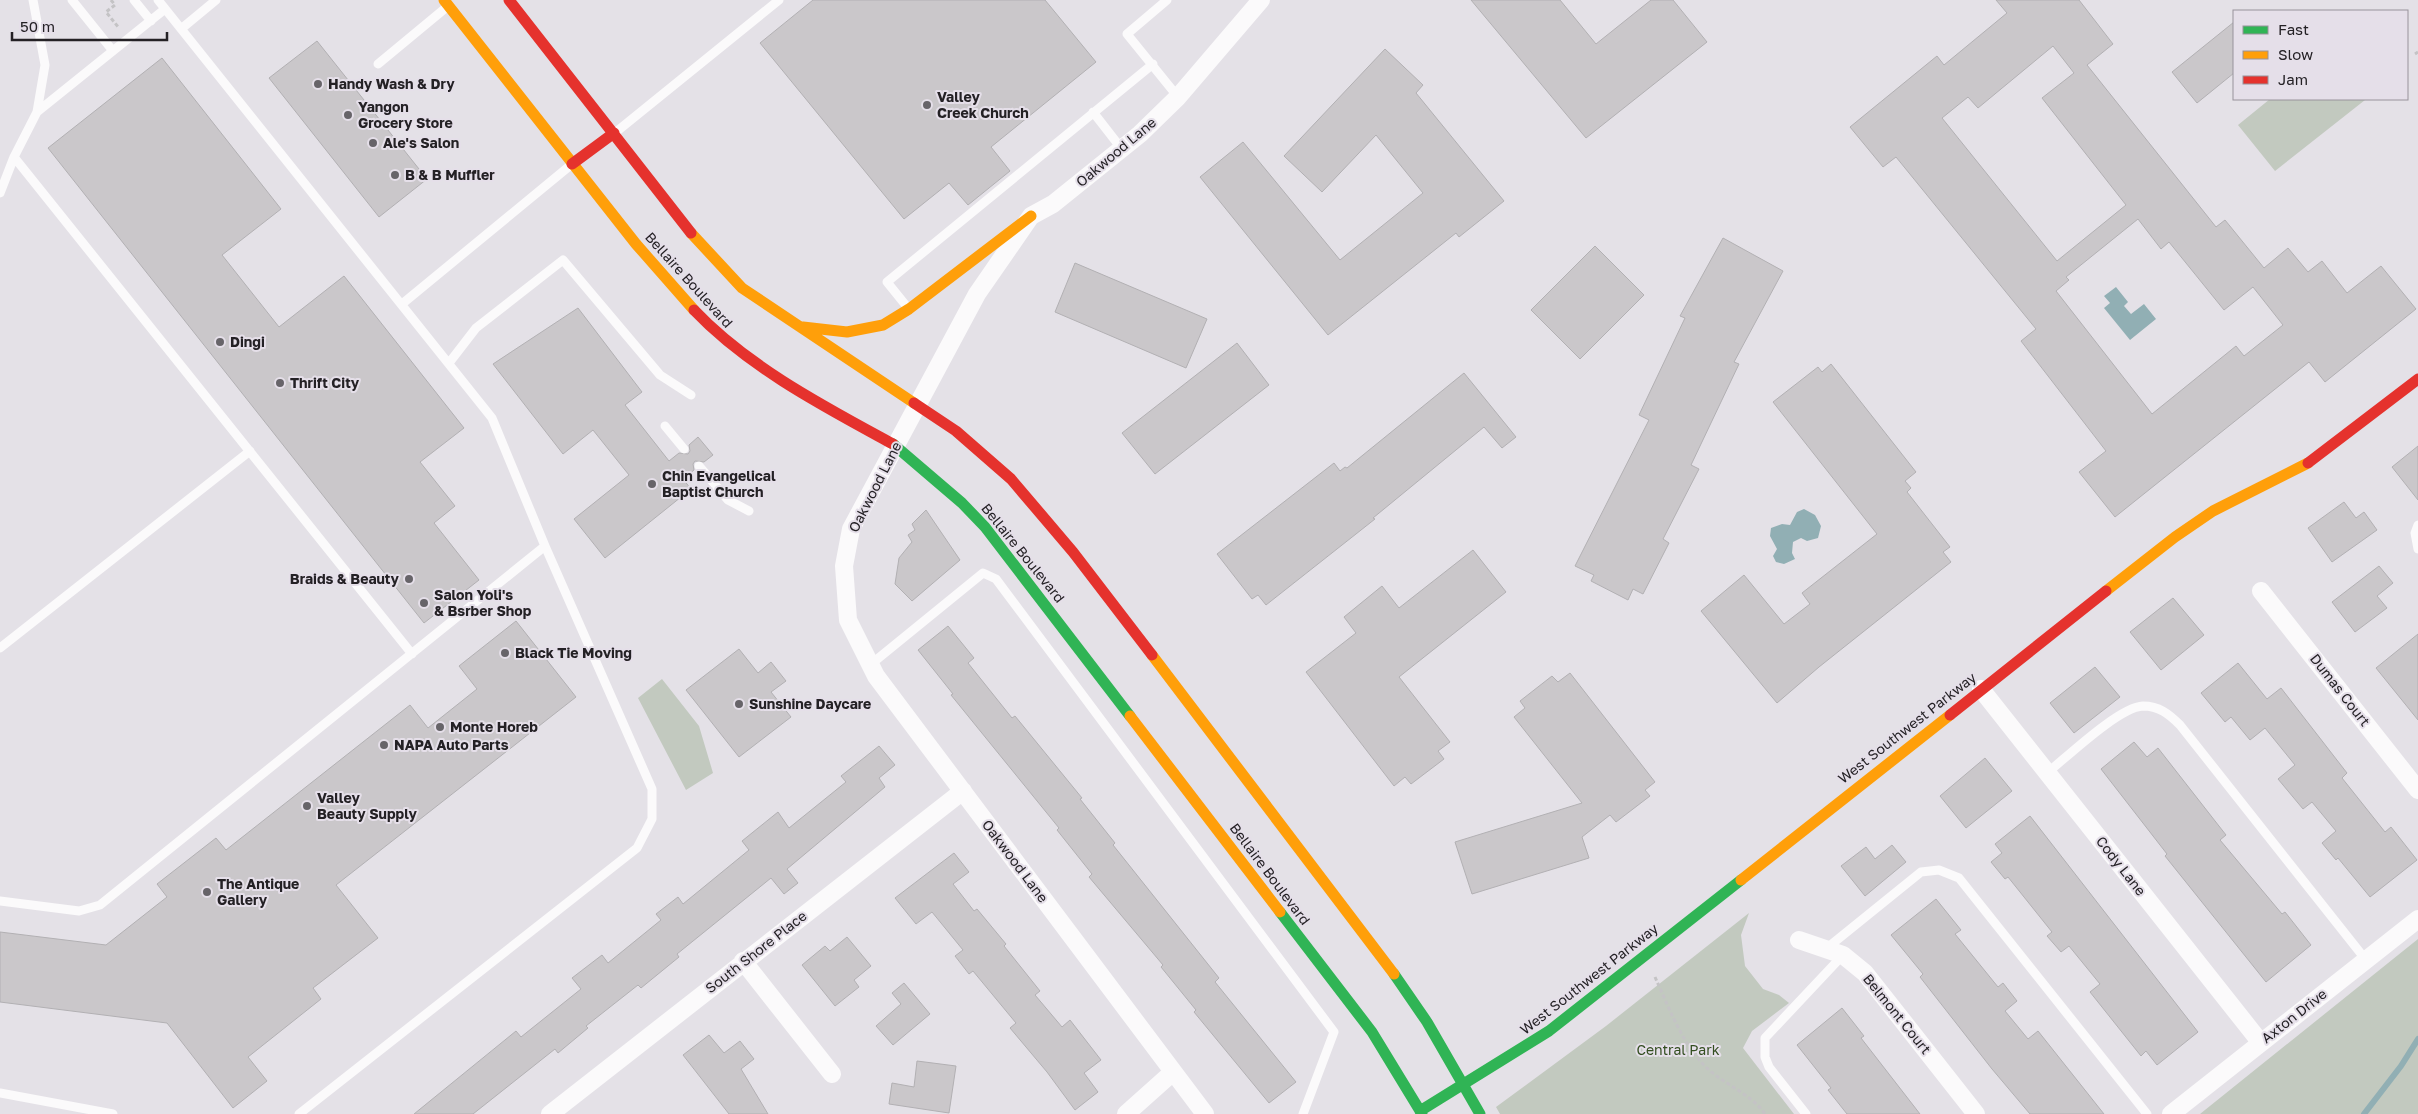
<svg xmlns="http://www.w3.org/2000/svg" width="2418" height="1114" viewBox="0 0 2418 1114" font-family="'Golos Text',sans-serif">
<style>
.green{fill:#c2c9bf}
.water{fill:#91afb4}
.lines{fill:none;stroke-linecap:round;stroke-linejoin:round}
.stream{stroke:#91afb4;stroke-width:6}
.building{fill:#cac7ca;stroke:#b2b0b3;fill-rule:evenodd}
.path{stroke:#c4c3c5;stroke-width:3;stroke-dasharray:4 2.5;stroke-linecap:butt}
.lane{stroke:#fbfafb;stroke-width:9}
.street{stroke:#fbfafb;stroke-width:18}
.fast{stroke:#30b455;stroke-width:11}
.slow{stroke:#ff9f0a;stroke-width:11}
.jam{stroke:#e5322d;stroke-width:11}
.poi-dot{fill:#676469;stroke:#e5dfe9;stroke-width:2}
.labels{text-anchor:middle;stroke-width:4;stroke-linejoin:round;paint-order:stroke}
.poi-label{font-size:14px;font-weight:bold;fill:#242125;stroke:#e5dfe9;text-anchor:start}
.street-label{font-size:14px;fill:#242125;stroke:#e5dfe9}
.park-label{font-size:14px;fill:#334e20;stroke:#e5dfe9}
</style>
<rect width="100%" height="100%" fill="#e4e1e7"/>
<path class="green" d="M2270,99h94l1,1 -90,71 -37,-46z
M662,679l37,47 14,47 -27,17 -48,-92z
M1749,913l-8,22 4,31 18,23 16,6 10,8 -37,28 -9,17 51,66h-294l-4,-7 110,-81z
M2418,939v175h-218z"/>
<path class="water" d="M2116,287l12,15 -4,4 7,8 13,-10 12,15 -26,21 -26,-32 6,-5 -6,-7z
M1804,509l11,6 6,11 -3,12 -11,3 -6,-3 -8,4 -1,11 3,6 -11,5 -8,-2 -3,-6 4,-7 -7,-13 1,-8 11,-4 8,1 7,-13z"/>
<g class="lines">
<path class="stream" d="M2364,1114l37,-48 17,-27"/>
</g>
<path class="building" d="M813,0h232l51,62 -105,85 19,24 -42,34 -19,-22 -45,36 -144,-176z
M1471,0h89l36,44 55,-44h22l34,42 -121,96z
M1996,0h83l34,44 -26,21 129,162 9,-7 39,48 24,-20 20,24 14,-11 25,32 34,-27 35,43 -91,73 -16,-20 -194,155 -36,-45 27,-21 -85,-110 15,-12 -140,-172 -13,10 -33,-40 87,-71 7,9 63,-52zM2053,46l21,27 -32,25 84,107 -69,56 -115,-143 26,-21 10,11zM2138,219l23,30 8,-7 55,68 29,-23 30,38 -39,31 -8,-10 -84,68 -96,-123 13,-11 -3,-3z
M2234,22v51l-37,30 -25,-31z
M317,41l110,138 -48,38 -110,-139z
M1385,49l38,36 -7,8 88,108 -45,36 -3,-4 -128,102 -128,-158 43,-35 97,118 83,-67 -47,-58 -54,57 -38,-36z
M162,58l119,151 -59,46 57,72 65,-51 120,152 -44,34 35,44 -21,17 45,57 -55,43 -376,-475z
M1723,238l60,33 -49,91 5,2 -48,101 8,4 -36,70 6,4 -26,51 -10,-5 -5,11 -37,-19 3,-6 -19,-9 74,-146 -10,-5 46,-97 -5,-2z
M1595,246l49,49 -64,64 -49,-49z
M1075,263l132,56 -21,49 -131,-56z
M578,308l64,84 -17,13 44,56 10,-8 9,1 2,-3 -1,-6 9,-8 15,18 -9,7 -9,-1 -2,3 1,6 -11,9 8,10 -86,69 -31,-39 55,-44 -36,-45 -30,24 -70,-90z
M1237,343l32,42 -114,89 -33,-41z
M1831,364l85,108 -11,9 6,7 -4,4 43,55 -7,5 8,10 -132,105 -42,36 -76,-92 43,-36 40,49 26,-20 -8,-11 75,-59 -104,-132 45,-35 4,5z
M1464,373l52,64 -14,11 -18,-21 -111,91 2,1 -109,86 -8,-10 -6,4 -35,-45 117,-91 6,8 5,-4 2,1z
M2418,446v54l-26,-33z
M2344,502l12,16 8,-6 13,18 -45,32 -24,-34z
M926,510l34,50 -48,41 -17,-17 4,-26 13,-16 -4,-7 7,-5 -3,-6z
M1473,550l33,42 -107,85 51,65 -12,9 6,8 -33,25 -6,-7 -11,9 -88,-114 50,-39 -12,-16 38,-31 17,22z
M2379,566l14,17 -16,13 10,12 -32,24 -23,-30z
M2173,598l31,37 -43,35 -31,-38z
M516,621l60,76 -240,188 42,53 -65,50 8,11 -73,58 19,24 -34,27 -66,-85 -167,-21v-70l106,13 61,-48 -10,-13 59,-46 10,12 184,-145 18,23 49,-39 -18,-23z
M948,626l26,32 -6,5 44,55 3,-2 67,82 -2,1 35,44 -2,2 106,133 -4,4 81,100 -27,21 -75,-91 2,-2 -35,-43 2,-2 -74,-88 3,-3 -35,-44 2,-2 -108,-133 2,-1 -35,-44z
M2418,634v86l-42,-52z
M739,649l19,24 13,-11 15,19 -15,11 20,25 -52,40 -53,-67z
M2238,663l29,36 14,-11 66,85 -5,5 43,54 6,-5 26,33 -47,37 -32,-39 -2,2 -14,-17 14,-12 -24,-29 -9,7 -25,-30 17,-14 -30,-37 -15,12 -19,-23 -6,5 -24,-29z
M2095,667l25,30 -46,36 -24,-30z
M1570,673l85,109 -10,8 5,6 -34,26 -6,-7 -28,22 7,21 -117,36 -17,-52 127,-39 -68,-86 11,-9 -5,-7 32,-25 6,6z
M2134,742l13,15 11,-9 68,87 -6,5 62,74 3,-2 26,33 -45,37 -101,-126 2,-2 -66,-85z
M879,746l16,19 -16,13 6,9 -98,82 11,14 -14,11 -13,-16 -94,76 2,3 -38,31 -3,-3 -52,41 2,2 -30,25 -3,-4 -82,65h-59l102,-83 5,6 60,-48 -9,-11 30,-23 6,8 53,-43 -5,-6 22,-17 5,7 66,-54 -7,-9 36,-29 11,16 57,-46 -5,-6z
M1985,758l27,33 -46,37 -26,-32z
M2030,816l168,216 -41,33 -11,-14 -5,5 -51,-64 10,-8 -31,-38 -8,6 -14,-16 5,-4 -44,-55 -3,2 -14,-17 11,-9 -7,-9z
M1892,845l14,17 -41,34 -24,-30 25,-19 9,12z
M954,853l15,19 -16,12 21,27 3,-2 29,35 -2,2 36,45 -5,4 27,32 8,-7 31,40 -17,13 14,19 -23,18 -28,-38 -37,-44 6,-5 -43,-52 -4,3 -14,-18 8,-6 -31,-38 -16,12 -21,-26z
M1936,899l25,31 -6,4 43,53 5,-4 14,18 -12,10 23,28 10,-8 66,83h-74l-38,-45 -72,-92 3,-3 -32,-39z
M847,937l24,29 -17,14 5,7 -24,19 -33,-41 23,-19 5,5z
M904,983l26,31 -37,31 -17,-19 25,-22 -9,-11z
M1842,1008l22,28 -3,2 59,76h-73l-19,-24 3,-2 -34,-43z
M709,1035l15,18 16,-12 14,18 -13,10 27,45h-39l-46,-59z
M917,1061l39,5 -7,47 -60,-9 3,-21 22,4z"/>
<g class="lines">
<path class="path" d="M111,0l4,5 -9,7 13,16
M2415,54l3,-2
M1655,977c14,31 28,69 53,92 19,17 43,25 57,45"/>
<path class="lane" d="M33,0l12,65 -8,47
M72,0l41,51
M134,0l17,21
M1167,0l-40,34 51,63
M181,29l35,-29
M378,64l70,-58
M1093,112l28,36
M616,132l163,-132
M14,157l398,497
M0,193l14,-36 23,-45 128,-103
M402,304l170,-140
M908,308l-21,-26 266,-218
M449,363l27,-35 87,-68 97,115 31,20
M665,426l19,23
M699,466l29,34 21,11
M2418,525l-3,8 3,16
M0,648l250,-197
M870,665l113,-92 13,6 338,453 -31,82
M2047,773c20,-16 72,-66 96,-67 16,0 26,8 37,19l186,235
M0,901l79,10 21,-6 445,-359 -53,-128 -334,-418
M1827,948l94,-76 18,-2 20,8 188,236
M0,1093l113,21
M299,1114l338,-266 15,-29v-30l-107,-243
M1806,1114l-37,-47 -4,-10v-19l78,-83"/>
<path class="street" d="M2261,591l157,199
M1981,689l280,354
M1799,940l44,15 22,18 111,141
M743,961l89,113
M550,1114l413,-323
M1126,1114l47,-42
M1205,1114l-329,-438 -28,-56 -4,-54 7,-37 126,-235 54,-78 22,-12 87,-70 38,-37 83,-97
M2171,1114l247,-195"/>
<path class="fast" d="M893,444l69,59 23,24 145,189
M1280,912l92,120 50,82
M1394,974l33,48 53,92
M1420,1111l129,-80 192,-151"/>
<path class="slow" d="M444,0l192,244 58,66
M691,233l51,55 172,115
M803,327l44,5 36,-7 26,-16 122,-93
M2106,591l69,-54 38,-26 95,-48
M1152,655l242,319
M1130,716l150,196
M1741,880l209,-165"/>
<path class="jam" d="M509,0l182,233
M572,164l42,-31
M694,310c54,57 131,97 199,134
M914,403l42,28 55,48 62,73 79,103
M2308,463l110,-84
M1950,715l156,-124"/>
</g>
<g class="poi-dot">
<circle cx="318" cy="84" r="5"/>
<circle cx="927" cy="105" r="5"/>
<circle cx="348" cy="115" r="5"/>
<circle cx="373" cy="143" r="5"/>
<circle cx="395" cy="175" r="5"/>
<circle cx="220" cy="342" r="5"/>
<circle cx="280" cy="383" r="5"/>
<circle cx="652" cy="484" r="5"/>
<circle cx="409" cy="579" r="5"/>
<circle cx="424" cy="603" r="5"/>
<circle cx="505" cy="653" r="5"/>
<circle cx="739" cy="704" r="5"/>
<circle cx="440" cy="727" r="5"/>
<circle cx="384" cy="745" r="5"/>
<circle cx="307" cy="806" r="5"/>
<circle cx="207" cy="892" r="5"/>
</g>
<g class="labels">
<g class="poi-label">
<text x="328" y="89">Handy Wash &amp; Dry</text>
<text x="937" y="102">Valley<tspan x="937" dy="16">Creek Church</tspan></text>
<text x="358" y="112">Yangon<tspan x="358" dy="16">Grocery Store</tspan></text>
<text x="383" y="148">Ale's Salon</text>
<text x="405" y="180">B &amp; B Muffler</text>
<text x="230" y="347">Dingi</text>
<text x="290" y="388">Thrift City</text>
<text x="662" y="481">Chin Evangelical<tspan x="662" dy="16">Baptist Church</tspan></text>
<text x="399" y="584" text-anchor="end">Braids &amp; Beauty</text>
<text x="434" y="600">Salon Yoli's<tspan x="434" dy="16">&amp; Bsrber Shop</tspan></text>
<text x="515" y="658">Black Tie Moving</text>
<text x="749" y="709">Sunshine Daycare</text>
<text x="450" y="732">Monte Horeb</text>
<text x="394" y="750">NAPA Auto Parts</text>
<text x="317" y="803">Valley<tspan x="317" dy="16">Beauty Supply</tspan></text>
<text x="217" y="889">The Antique<tspan x="217" dy="16">Gallery</tspan></text>
</g>
<g class="street-label">
<text transform="translate(1116 152) rotate(-40)" y="5">Oakwood Lane</text>
<text transform="translate(689 280) rotate(48)" y="5">Bellaire Boulevard</text>
<text transform="translate(875 487) rotate(-63)" y="5">Oakwood Lane</text>
<text transform="translate(1023 553) rotate(51)" y="5">Bellaire Boulevard</text>
<text transform="translate(2340 690) rotate(52)" y="5">Dumas Court</text>
<text transform="translate(1907 728) rotate(-38)" y="5">West Southwest Parkway</text>
<text transform="translate(1015 861) rotate(53)" y="5">Oakwood Lane</text>
<text transform="translate(2121 866) rotate(52)" y="5">Cody Lane</text>
<text transform="translate(1270 874) rotate(53)" y="5">Bellaire Boulevard</text>
<text transform="translate(756 952) rotate(-38)" y="5">South Shore Place</text>
<text transform="translate(1589 979) rotate(-38)" y="5">West Southwest Parkway</text>
<text transform="translate(1897 1014) rotate(51)" y="5">Belmont Court</text>
<text transform="translate(2294 1016) rotate(-38)" y="5">Axton Drive</text>
</g>
<g class="park-label">
<text x="1678" y="1055">Central Park</text>
</g>
</g>
<rect x="2233" y="10" width="175" height="90" fill="#e5dfe9" stroke="#98939b"/>
<rect x="2243" y="26" width="25" height="8" fill="#30b455" stroke="#98939b"/>
<text x="2278" y="35" font-size="15" fill="#242125">Fast</text>
<rect x="2243" y="51" width="25" height="8" fill="#ff9f0a" stroke="#98939b"/>
<text x="2278" y="60" font-size="15" fill="#242125">Slow</text>
<rect x="2243" y="76" width="25" height="8" fill="#e5322d" stroke="#98939b"/>
<text x="2278" y="85" font-size="15" fill="#242125">Jam</text>
<path d="M12 32v8h155v-8" fill="none" stroke="#242125" stroke-width="2.5"/>
<text x="20" y="32" font-size="15" fill="#242125" stroke="#e5dfe9" stroke-width="4" paint-order="stroke">50 m</text>
</svg>
